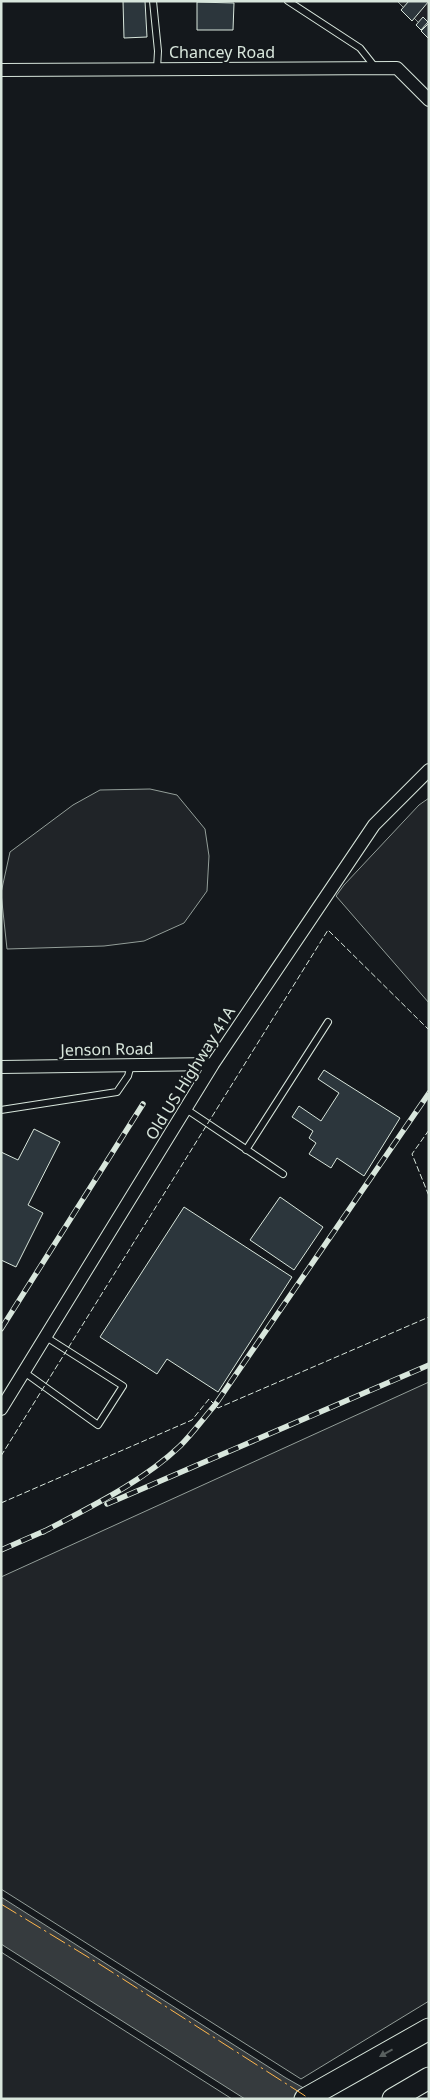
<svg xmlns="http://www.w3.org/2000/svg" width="430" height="2100" viewBox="0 0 430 2100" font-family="'Noto Sans',sans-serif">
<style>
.green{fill:#202428;stroke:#939e99}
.water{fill:#363b3e;stroke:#939e99}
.building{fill:#2c363c;stroke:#d8e6dc}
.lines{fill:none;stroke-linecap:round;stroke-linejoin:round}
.service-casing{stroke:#d8e6dc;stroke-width:8}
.minor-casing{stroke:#d8e6dc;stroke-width:14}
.primary-casing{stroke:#d8e6dc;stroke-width:23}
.service{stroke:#14181c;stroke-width:6}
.minor{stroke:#14181c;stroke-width:12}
.primary{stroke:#14181c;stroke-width:21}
.rail-casing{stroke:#d8e6dc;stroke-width:5.5}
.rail{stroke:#14181c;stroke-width:4;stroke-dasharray:11;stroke-linecap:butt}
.fence{stroke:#d8e6dc;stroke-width:1;stroke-dasharray:6 2.5;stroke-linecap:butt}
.power{stroke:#ffb74d;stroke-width:1;stroke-dasharray:18 4 2.5 4;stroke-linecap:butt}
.oneway{fill:#59605f}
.labels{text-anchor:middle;stroke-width:4;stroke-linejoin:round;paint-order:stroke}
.street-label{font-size:16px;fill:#d8e6dc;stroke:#14181c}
</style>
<rect width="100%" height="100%" fill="#14181c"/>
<path class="green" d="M397,1h32v32z
M150,789l27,6 28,34 4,27 -2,35 -23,32 -40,18 -40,5 -97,3 -6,-56 9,-41 63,-47 27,-15z
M429,798v205l-93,-107 8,-11 75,-80z
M429,1382v619l-128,78 -300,-190v-312z
M1,1952l231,147h-231z"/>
<path class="water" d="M1,1897l285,181 37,21h-78l-244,-155z"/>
<path class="building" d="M123,1h22l2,36 -23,1z
M409,1h20l-17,20 -11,-11z
M197,2l37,1 -1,27h-36z
M423,17l5,5 -7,8 -5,-5z
M429,23v16l-8,-8z
M324,1070l76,48 -36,58 -27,-18 -6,10 -22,-14 7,-11 -7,-5 4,-7 -21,-14 7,-11 22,15 18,-28 -21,-14z
M34,1129l26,13 -32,63 15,8 -27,54 -15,-7v-108l17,8z
M280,1197l43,30 -29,43 -44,-30z
M184,1207l108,70 -74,115 -51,-33 -10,15 -57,-37z"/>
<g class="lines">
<g class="service-casing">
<path id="service" d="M153,1l5,50 -1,18
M288,1l72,47 15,19
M186,1109l97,65
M1,1110l116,-18 11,-16 3,-11
M246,1150l82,-128
M24,1372l74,53 25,-39 -77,-49"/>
</g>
<g class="minor-casing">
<path id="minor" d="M1,70l396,-2 32,32
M1,1067l212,-3
M1,1409l212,-345 161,-239 55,-55"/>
</g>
<g class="primary-casing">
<path id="primary" d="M305,2099l124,-70
M393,2099l36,-21"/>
</g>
<use href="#service" class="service"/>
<use href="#minor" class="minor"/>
<use href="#primary" class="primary"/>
<g class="rail-casing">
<path id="rail" d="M1,1329l142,-225
M107,1504l322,-139
M43,1532c47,-25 98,-49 137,-86 12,-12 23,-27 35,-41l214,-312
M1,1550l48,-21"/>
</g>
<use href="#rail" class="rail"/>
<path class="fence" d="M429,1130l-17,24 17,42
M1,1456l327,-526 101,100
M1,1503l191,-83 17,-21 9,9 211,-91"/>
<path class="power" d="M1,1904l100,61 209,134"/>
</g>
<defs><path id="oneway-solid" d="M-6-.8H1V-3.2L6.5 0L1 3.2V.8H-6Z" transform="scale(1.25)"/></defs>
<use class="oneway" href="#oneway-solid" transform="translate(386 2053) rotate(151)"/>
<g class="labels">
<g class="street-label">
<text x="222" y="58">Chancey Road</text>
<text transform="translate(107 1049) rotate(-1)" y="6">Jenson Road</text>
<text transform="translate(190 1073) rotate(-58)" y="6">Old US Highway 41A</text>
</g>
</g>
<rect width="430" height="2100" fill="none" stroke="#d8e6dc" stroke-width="5"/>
</svg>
